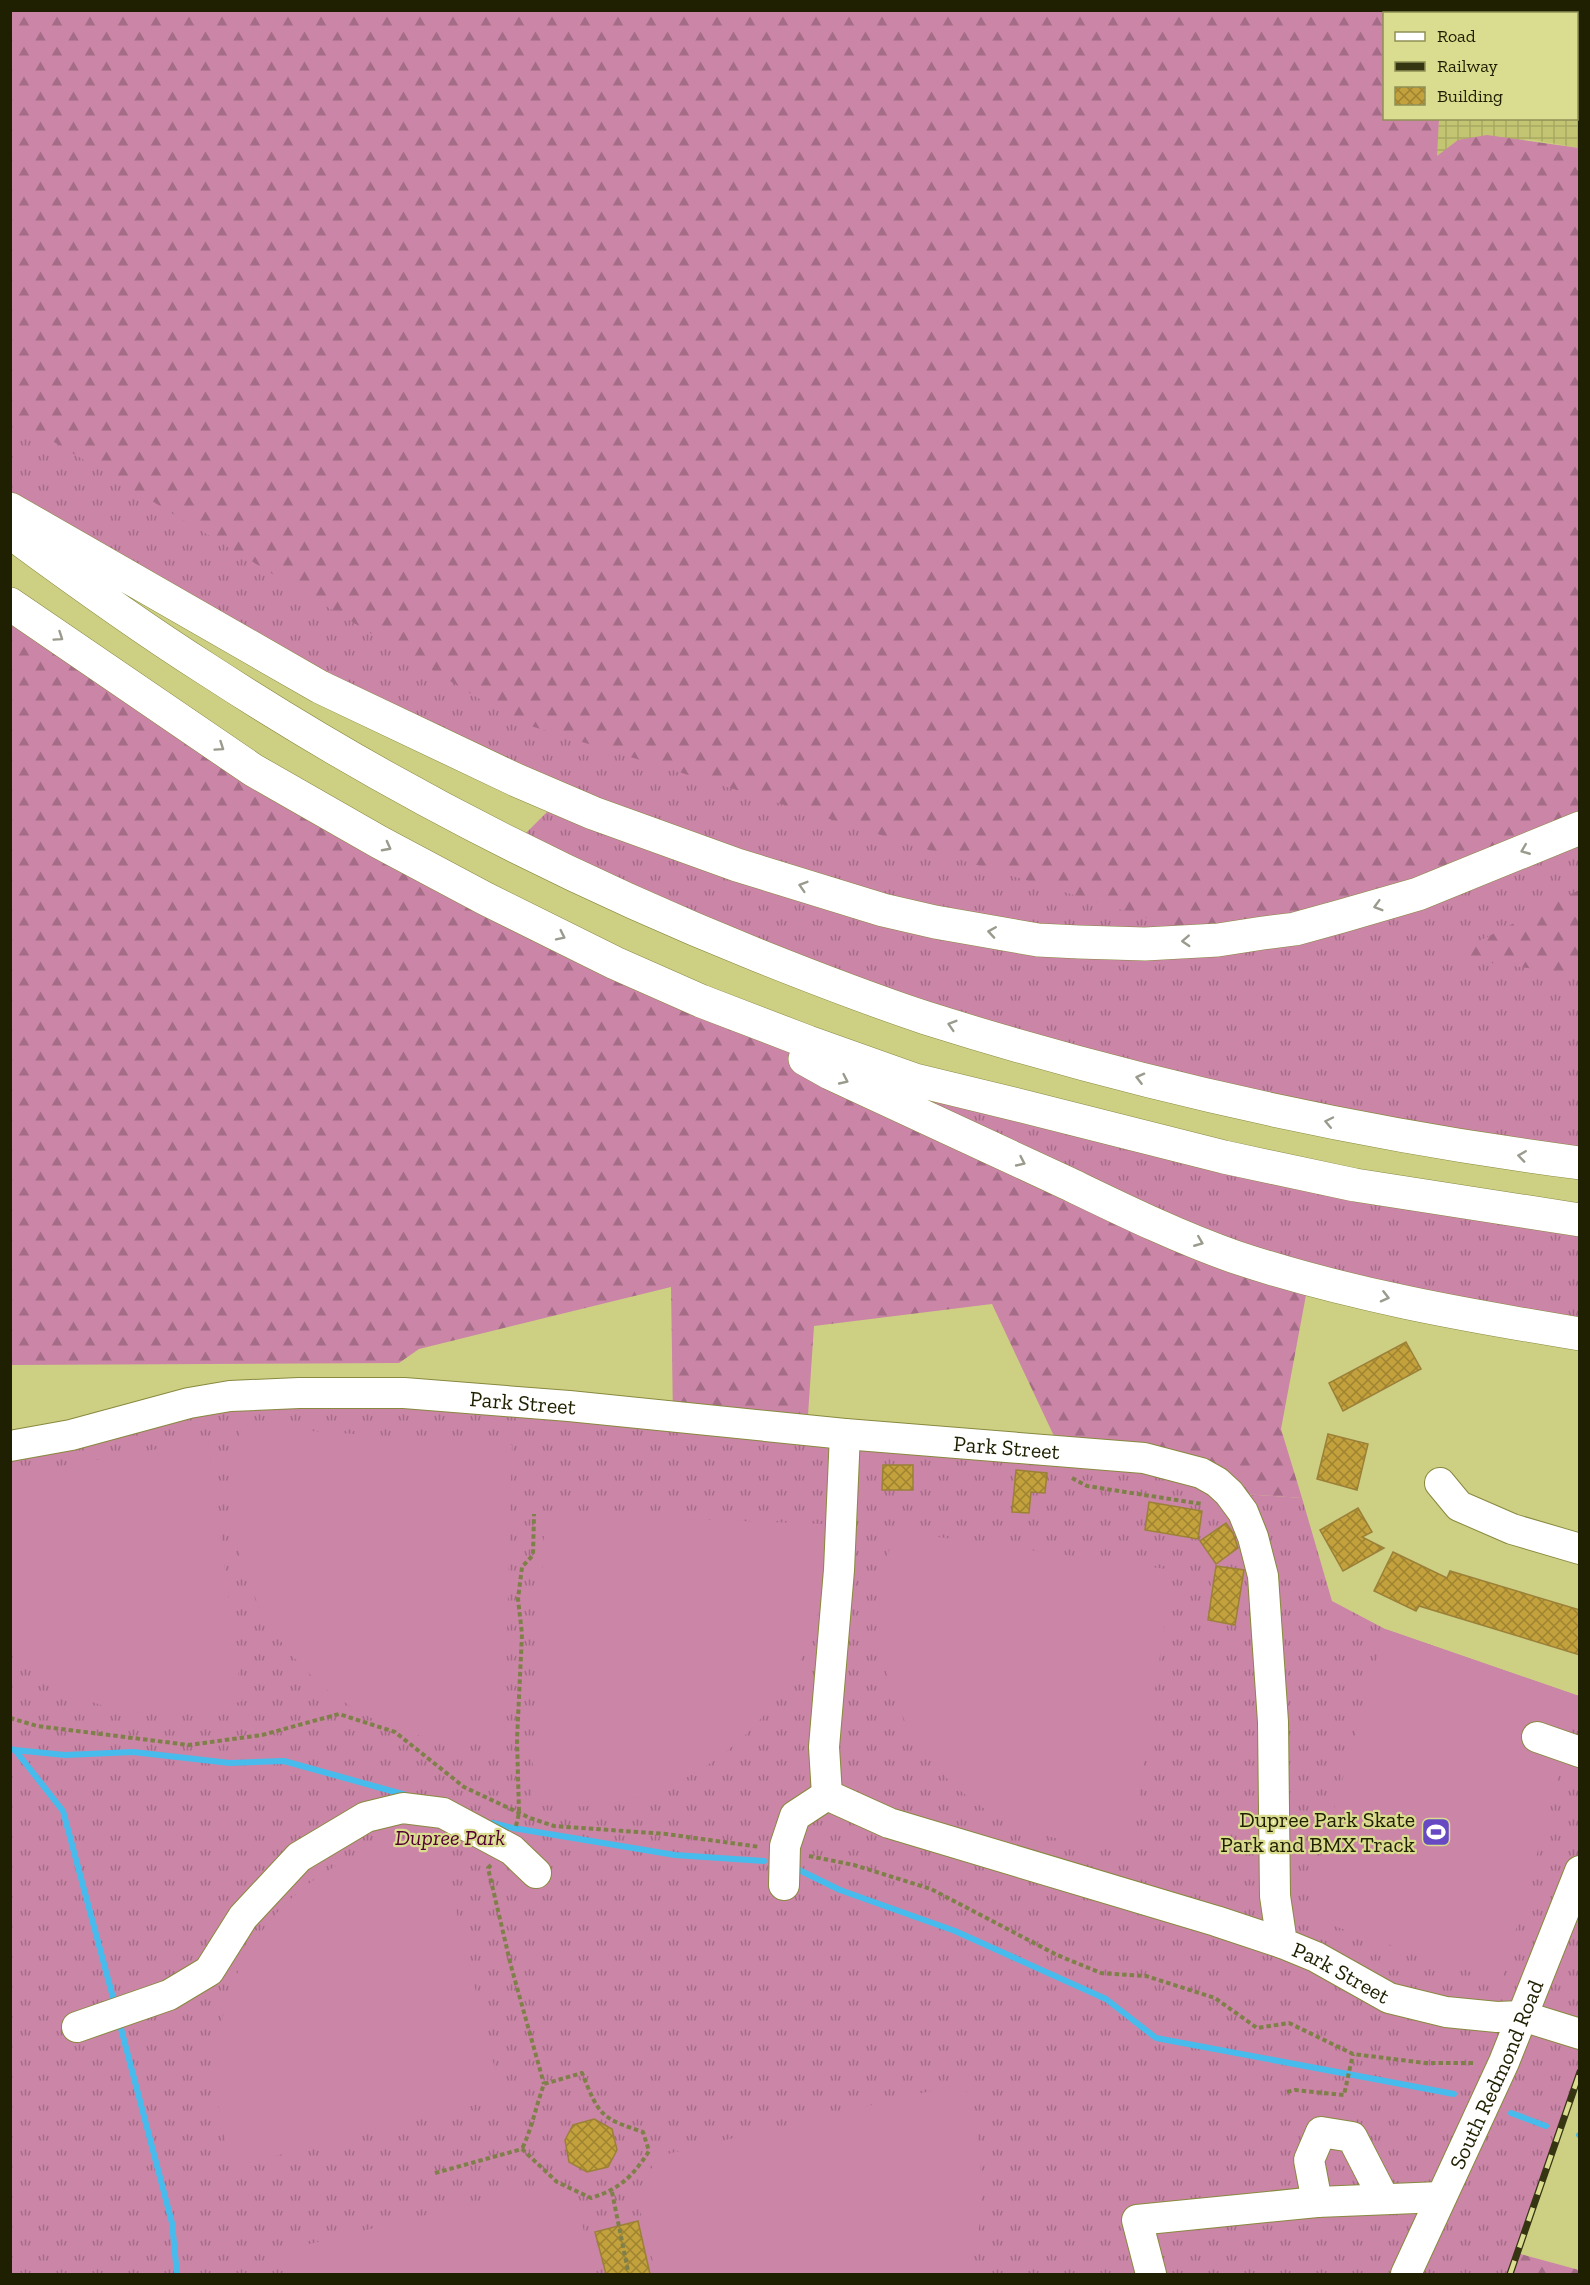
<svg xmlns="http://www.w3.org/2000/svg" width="1590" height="2285" viewBox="0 0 1590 2285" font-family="'Zilla Slab',serif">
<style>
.industrial{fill:url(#industrial-grid)}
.grass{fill:url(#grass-tufts)}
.forest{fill:url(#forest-firs)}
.pitch{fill:#cb85a7}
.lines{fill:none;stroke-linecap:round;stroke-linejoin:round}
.stream{stroke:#47bbec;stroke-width:6}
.building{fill:url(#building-cross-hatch);stroke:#9b8138;stroke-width:1.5}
.minor-casing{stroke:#88893e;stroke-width:32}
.highway-casing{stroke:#88893e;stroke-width:34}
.path{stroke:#7f8049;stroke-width:4;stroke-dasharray:4.5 3;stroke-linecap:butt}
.minor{stroke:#fff;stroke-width:30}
.highway{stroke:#fff;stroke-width:33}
.rail-casing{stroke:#353511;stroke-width:7}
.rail{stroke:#dadc8f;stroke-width:4.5;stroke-dasharray:14;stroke-linecap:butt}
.oneway{stroke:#9a9a8d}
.labels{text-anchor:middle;stroke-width:4.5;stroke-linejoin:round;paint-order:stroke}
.street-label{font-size:22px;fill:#1f1f01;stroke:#dadc8f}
.poi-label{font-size:22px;fill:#1f1f01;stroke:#dadc8f;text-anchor:end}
.park-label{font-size:22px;font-style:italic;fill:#520033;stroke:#dadc8f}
</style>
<defs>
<pattern id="industrial-grid" width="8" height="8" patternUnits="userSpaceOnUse" patternTransform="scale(1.5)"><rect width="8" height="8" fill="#c3c572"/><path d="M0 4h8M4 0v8" fill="none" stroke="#a7a961"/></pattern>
<pattern id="grass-tufts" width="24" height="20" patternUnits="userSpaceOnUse" patternTransform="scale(1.5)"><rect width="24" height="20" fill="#cb85a7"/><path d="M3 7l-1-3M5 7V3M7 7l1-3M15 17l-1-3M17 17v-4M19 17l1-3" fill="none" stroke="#a46c86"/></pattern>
<pattern id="forest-firs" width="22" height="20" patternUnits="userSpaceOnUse" patternTransform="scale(1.5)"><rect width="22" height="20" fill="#cb85a7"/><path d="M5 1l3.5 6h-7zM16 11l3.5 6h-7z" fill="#a46c86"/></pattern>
<pattern id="building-cross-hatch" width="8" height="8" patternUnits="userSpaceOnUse" patternTransform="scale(1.5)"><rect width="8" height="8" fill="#c3a13c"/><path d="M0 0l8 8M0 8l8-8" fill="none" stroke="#9e8330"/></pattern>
</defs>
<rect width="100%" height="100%" fill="#cdcf83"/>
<path class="industrial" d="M1447,11h132v137l-51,-9 -92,18 3,-38 137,-1v-104l-129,-1z"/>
<path class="grass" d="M10,370l1569,458v335l-494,-99 -571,-219 46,-46 -549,-292z
M830,1073l749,147v114l-285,-59z
M230,1396l914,62 85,35 73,5 30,103 53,28 194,67v376l-69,202h-1499v-828z"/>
<path class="forest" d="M10,11h1437v3h-63v104l55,1 -2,37 21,-16 29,-5 92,13v680l-361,112 -700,-218 -507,-306z
M10,604l476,295 823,380 -28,150 21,69 -73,-5 -168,-42 -69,-147 -178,22 -7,104 -134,-12 -2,-131 -252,62 -20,14 -388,2z
M1579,890v85l-131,-18z
M1517,2253l62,17v4h-69z"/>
<path class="pitch" d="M241,1426l271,19 -8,297c-26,1 -52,1 -77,-5 -107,-22 -189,-121 -195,-230 -1,-27 4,-54 9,-81z
M208,1440l34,261c-83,26 -169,13 -231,-51v-175z
M545,1514l281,10c-1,29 0,58 -7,86 -26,104 -121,188 -229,196 -20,1 -39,0 -59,-2z
M896,1531l277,39 -41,271c-26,2 -52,2 -77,-3 -106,-23 -181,-125 -176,-232 1,-26 8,-51 17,-75z
M1385,1629l194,67v8l-78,278 -197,-66z
M437,1832l65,266 -269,69c-56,-161 35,-311 204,-335z
M964,2083c19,63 25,128 5,191h-313l-20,-80 23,-38z
M553,2184l22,12 20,78h-307l-3,-24z"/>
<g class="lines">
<path class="stream" d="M10,1749l5,1 48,61 52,194
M15,1750l50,5 68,-3 97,11 54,-2 122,34
M493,1823l20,5 162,27 89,6
M799,1870l41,20 115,41 151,68 50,39 298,56
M119,2021l53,202 5,51
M1511,2113l35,13
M1579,2135l1,1"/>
</g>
<path class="building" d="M1406,1342l15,27 -78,42 -14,-28z
M1328,1434l40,10 -11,46 -40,-11z
M883,1465h30v25h-31z
M1016,1470l31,3 -2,20 -14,-1 -2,21 -17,-1z
M1149,1502l53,9 -4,28 -53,-9z
M1358,1508l14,24 -10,5 22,11 -41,23 -23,-41z
M1226,1523l7,10 5,15 -22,16 -16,-23z
M1393,1552l54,26 3,-7 130,39v45l-161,-49 -3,5 -42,-20z
M1216,1566l28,4 -9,55 -27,-5z
M594,2119l18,10 5,21 -9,17 -21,5 -18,-10 -4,-22 8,-15z
M638,2221l12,53h-44l-11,-42z"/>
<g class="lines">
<g class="minor-casing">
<g id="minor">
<path d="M845,1434l-6,136 -15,177 3,48 62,28 327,98 66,22"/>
<path id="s1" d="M10,1446l61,-11 118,-32 41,-7 69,-3h105l165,13 276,28 299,24 57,15 16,9 12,11 14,19 10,25 10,39 10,146 2,174 7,47 34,14 73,41 57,14 51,5 25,-1 58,18"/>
<path d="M1440,1483l19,23 53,23 68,20"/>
<path d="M1537,1737l43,15"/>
<path d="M784,1885l1,-39 10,-30 32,-21"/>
<path d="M77,2027l92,-32 40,-24 34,-54 56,-60 67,-40 37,-9 40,5 69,37 24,23"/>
<path d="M1317,2202l-8,-42 12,-28 31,5 32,62"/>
<path d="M1151,2274l-14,-54 180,-18 124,-5"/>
<path id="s2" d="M1406,2274l98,-212 76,-191"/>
</g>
</g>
<g class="highway-casing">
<path id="highway" d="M10,509l310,178 196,93 77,33 144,52 146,45 52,12 103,18 41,2 66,2 73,-4 45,-7 32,-4 47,-13 76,-22 162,-66
M10,532c65,48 130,95 198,138 172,112 357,208 549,285 55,22 112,44 169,63 213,67 432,116 654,145
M10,604l243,166 126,72 107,57 129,64 86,38 107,41 107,38 107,26 202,51 131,28 225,35
M805,1059l25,14c80,37 159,74 239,111 54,26 109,53 166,73 111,37 229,58 345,77"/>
</g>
<path class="path" d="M1072,1478l15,8 115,18
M10,1718l27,8 152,19 73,-10 77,-21 56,18 69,55 66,31 24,8 112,8 94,13
M516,1826l3,-13 -2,-74 5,-105 -4,-35 4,-32 11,-12 1,-41
M809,1856l45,9 77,24 126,66 44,18 45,3 69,22 42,30 32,-5 64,31 72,9h51
M491,1865l-3,3 23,98 33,118
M1287,2092l8,-2 49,5 9,-41
M435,2173l87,-24 35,33 34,16c29,-9 42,-22 58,-47l-6,-19c-43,-14 -44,-17 -61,-59l-38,11c-8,22 -12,44 -22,65
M612,2192l16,79"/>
<use href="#minor" class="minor"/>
<use href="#highway" class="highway"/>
<g class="rail-casing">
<path id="rail" d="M1510,2274l70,-202"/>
</g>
<use href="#rail" class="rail"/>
</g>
<defs><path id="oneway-chevron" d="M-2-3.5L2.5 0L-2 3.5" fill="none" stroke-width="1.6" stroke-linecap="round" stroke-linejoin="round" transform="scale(1.5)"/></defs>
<g class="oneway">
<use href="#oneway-chevron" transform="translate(59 637) rotate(34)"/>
<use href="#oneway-chevron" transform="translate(220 747) rotate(34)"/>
<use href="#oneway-chevron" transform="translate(387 847) rotate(28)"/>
<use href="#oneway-chevron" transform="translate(1525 850) rotate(158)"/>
<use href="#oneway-chevron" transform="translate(803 886) rotate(-163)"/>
<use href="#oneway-chevron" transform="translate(1378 906) rotate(164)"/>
<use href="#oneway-chevron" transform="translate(992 932) rotate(-171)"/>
<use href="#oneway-chevron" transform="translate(561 936) rotate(26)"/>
<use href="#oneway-chevron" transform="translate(1186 941) rotate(177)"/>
<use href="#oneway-chevron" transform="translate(952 1025) rotate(-163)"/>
<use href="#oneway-chevron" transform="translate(1140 1078) rotate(-166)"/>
<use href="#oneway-chevron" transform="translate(844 1080) rotate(25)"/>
<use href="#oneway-chevron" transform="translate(1329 1122) rotate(-168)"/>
<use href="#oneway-chevron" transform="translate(1522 1156) rotate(-172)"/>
<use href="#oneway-chevron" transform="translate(1021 1162) rotate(25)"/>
<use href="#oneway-chevron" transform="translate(1199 1242) rotate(22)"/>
<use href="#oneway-chevron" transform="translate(1385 1297) rotate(14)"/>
</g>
<defs>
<g id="stadium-square" transform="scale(1.5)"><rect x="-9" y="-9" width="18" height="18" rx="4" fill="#674ac3" stroke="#dadc8f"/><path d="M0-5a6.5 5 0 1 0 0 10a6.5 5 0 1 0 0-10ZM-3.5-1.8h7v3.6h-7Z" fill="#fff"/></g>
</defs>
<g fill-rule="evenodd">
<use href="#stadium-square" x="1436" y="1832"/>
</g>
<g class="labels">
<g class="street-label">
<text dy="8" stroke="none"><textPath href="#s1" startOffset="519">Park Street</textPath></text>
<text dy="8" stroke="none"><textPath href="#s1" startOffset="1005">Park Street</textPath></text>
<text dy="8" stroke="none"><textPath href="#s1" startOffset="1761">Park Street</textPath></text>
<text dy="8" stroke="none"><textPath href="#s2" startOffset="219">South Redmond Road</textPath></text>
</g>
<g class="poi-label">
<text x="1415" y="1827">Dupree Park Skate<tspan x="1415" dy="25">Park and BMX Track</tspan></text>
</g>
<g class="park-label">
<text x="450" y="1845">Dupree Park</text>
</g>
</g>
<rect width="1590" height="2285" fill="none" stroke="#1f1f01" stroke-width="24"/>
<rect x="1383" y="12" width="195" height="108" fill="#dadc8f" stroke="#8f9056" stroke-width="1.5"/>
<rect x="1395" y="32" width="30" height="9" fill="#ffffff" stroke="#8f9056" stroke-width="1.5"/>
<text x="1437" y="42" font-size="18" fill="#1f1f01">Road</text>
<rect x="1395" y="62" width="30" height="9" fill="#353511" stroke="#8f9056" stroke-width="1.5"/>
<text x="1437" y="72" font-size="18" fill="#1f1f01">Railway</text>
<rect x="1395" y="87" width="30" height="18" fill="url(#building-cross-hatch)" stroke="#8f9056" stroke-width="1.5"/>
<text x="1437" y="102" font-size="18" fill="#1f1f01">Building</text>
</svg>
